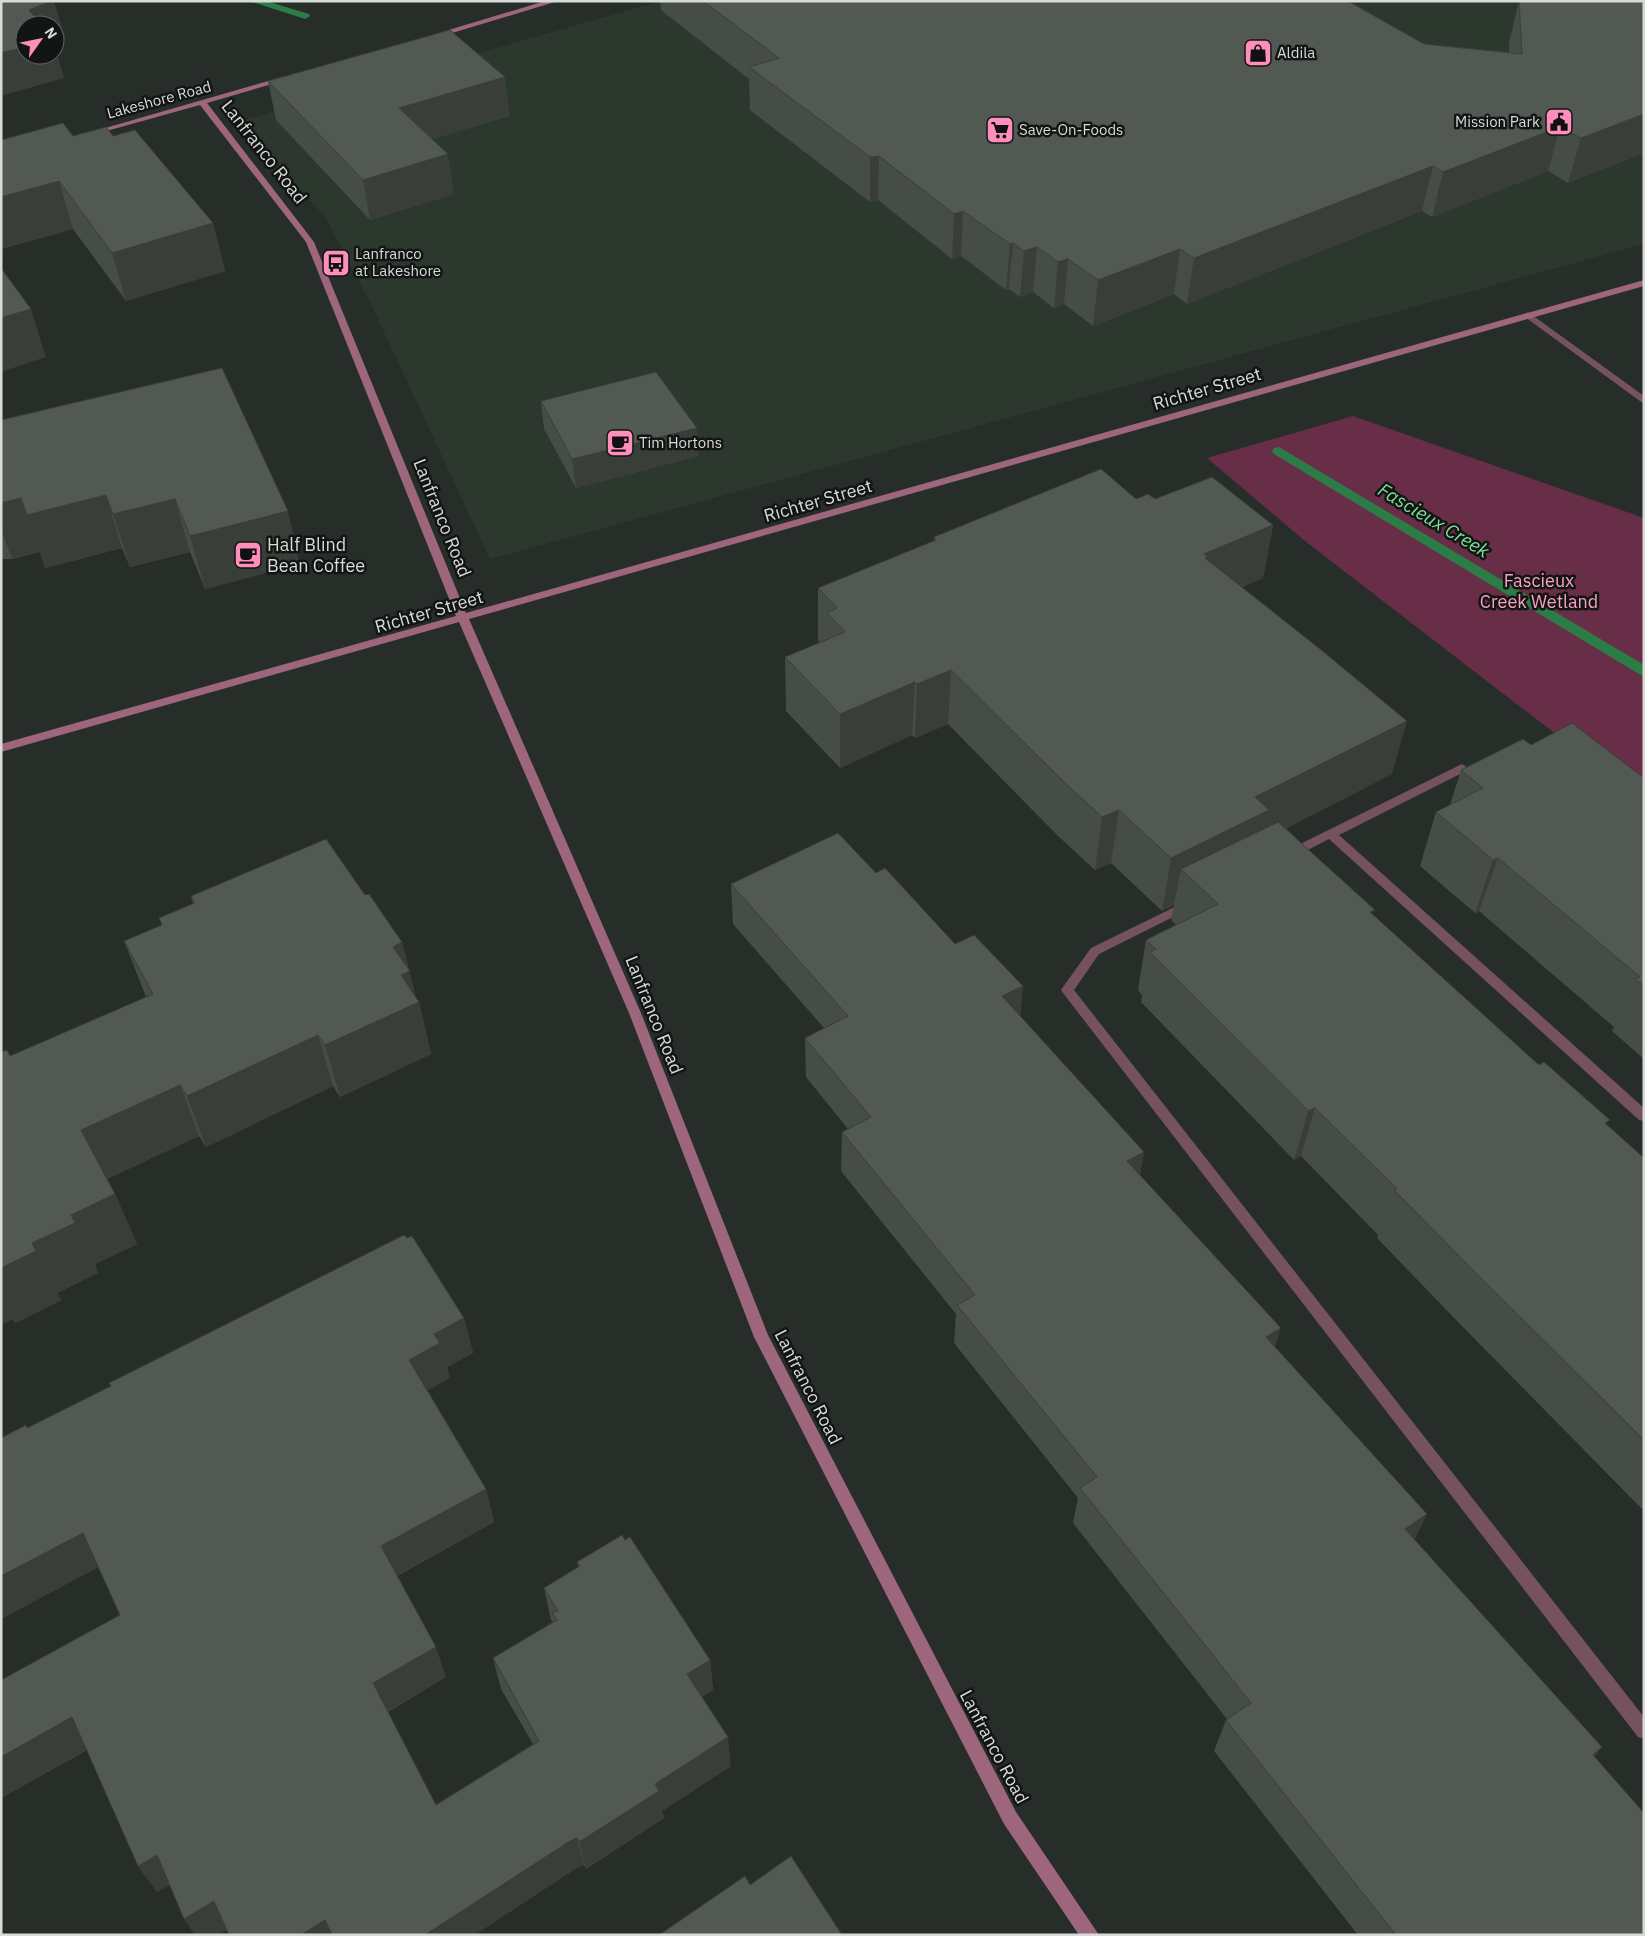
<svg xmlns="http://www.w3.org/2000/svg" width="1645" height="1936" viewBox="0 0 1645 1936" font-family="'IBM Plex Sans',sans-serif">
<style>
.built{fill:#2c382e}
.green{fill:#692e47}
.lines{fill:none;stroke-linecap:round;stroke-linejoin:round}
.stream{fill:#2c7c47;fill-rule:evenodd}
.lane{fill:#76525f;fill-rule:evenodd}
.secondary{fill:#9e667c;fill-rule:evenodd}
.wall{fill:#464d47}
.shaded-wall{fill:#393e39}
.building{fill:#515952;stroke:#393e39}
.labels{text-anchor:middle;stroke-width:5;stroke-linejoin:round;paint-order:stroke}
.far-poi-label{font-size:15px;fill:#d7dcd8;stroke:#121513;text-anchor:start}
.far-street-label{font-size:15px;fill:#d7dcd8;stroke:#121513}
.street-label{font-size:18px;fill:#d7dcd8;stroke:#121513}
.poi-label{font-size:18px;fill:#d7dcd8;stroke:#121513;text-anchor:start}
.park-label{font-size:18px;fill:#faa0c3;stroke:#121513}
.water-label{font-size:19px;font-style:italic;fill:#7ae298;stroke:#121513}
</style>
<rect width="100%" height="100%" fill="#272e29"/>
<path class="built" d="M661,1h983v243l-1154,315 -119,-255 -46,-87 -84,-96z"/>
<path class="green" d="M1353,416l291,102v284l-339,-261 -98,-83z"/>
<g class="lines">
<path class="stream" d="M249,1h17l43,13 1,2 -5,3z
M1279,447l365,218v12l-370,-223 -2,-3 2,-3z"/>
<path class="lane" d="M1528,312l116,84v8l-119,-87 -2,-2z
M1462,764l6,4 -2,3 -127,64 305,273v13l-5,-1 -310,-281 -35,18 -4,1 -6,-4 2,-3z
M1187,901l6,4 -2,3 -92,46 -25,36 570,727v22l-6,-2 -575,-744 -2,-3 2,-3 28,-39z"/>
<path class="secondary" d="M545,1h13l-119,36 -7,-2z
M282,77l7,2 -82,24 107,139 152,371 1178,-333v6l-1175,333 172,394 127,322 248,477 83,123h-20l-75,-111 -250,-487 -125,-324 -170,-391 -458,130v-8l455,-128 -150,-374 -106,-137 -108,30 -4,-2z"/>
</g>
<path class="wall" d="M660,1h688l76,43 85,8v-9l10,-42h125v152l-76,30 -20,-12 -116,46 -10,-6 -235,93 -13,-10 -81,32 -29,-22 -10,4 -21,-16 -13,5 -11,-8 -3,1 -45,-34 -9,3 -74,-59 -8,2 -120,-92 -1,-31 -88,-69z
M505,77l4,39 -77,23 22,55 -84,26 -94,-100 -8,-39z
M73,136h40l100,87 12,48 -99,30 -53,-72 -72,20v-109z
M222,368l78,196 -95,25 -15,-37 -60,15 -8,-19 -77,20 -5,-16 -28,7h-11v-139z
M541,401l158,55 -123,32 -32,-59z
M1136,499h19l118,26 -10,53 -21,9 150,187 -106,54 87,87 166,150 105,93v353l-187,-190 -80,-83 1,-3 -77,-79 -7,4 -153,-158 1,-7 -4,-5 8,-50 30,-15 -5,-5 3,-15 -12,6 -51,-48 -16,7 -38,-35 -109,-111 -33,14 -3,-3 -72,33 -54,-57 -1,-54 35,-14 -2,-2v-53l116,-47v-4z
M1531,745l113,33v281l-32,-28 2,-4 -135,-116 -4,2 -55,-47 16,-54 14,-7 11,-35z
M876,873l79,71 68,42 -3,30 124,136 -4,23 135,172 152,167 -13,26 181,217 49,178h-286l-144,-184 12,-31 1,-1 -154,-196 5,-25 -124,-155 2,-29 -115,-143 1,-39 6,-3 -42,-52 -1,-39 19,-10 -91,-104 -2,-40z
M365,895l37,47 14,56 3,4 12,52 -91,43 -7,-11 -127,61 -7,-11 -92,43 8,15 22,50 -42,20 3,9 -41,20 4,7 -46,23 -2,-4 -12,6v-273l9,4 136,-59 -22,-56 38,-15 -3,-8 34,-14 -2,-8z
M464,1318l9,35 -26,14 3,11 -23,12 59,99 8,33 -97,54 49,101 -58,35 48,93 97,-61 -32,-55 -8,-31 60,-36 -2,-2 -7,-32 34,-21 -1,-5 133,98 3,30 -11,7 29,69 -69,45 2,7 -78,51 -2,-4 -7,3 -350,62 -58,-45 -12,7 -19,-26 -51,-116 -86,48 119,-183 -22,-48 -97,52 27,-191z"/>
<path class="shaded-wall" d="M51,1h3l11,37 -10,4v-17h-22l-4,-15z
M25,47v8h30v-8l9,31 -63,18v-43z
M505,77l4,39 -103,31 -7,-39z
M1644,114v39l-76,30 13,-45z
M1560,127l-12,44 -116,46 11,-45z
M448,154l6,40 -84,26 -7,-40z
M879,156l-1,44 -8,2v-45z
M1433,166l-11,45 -235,93 7,-46z
M59,181l14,48 -72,20v-52z
M963,211l-2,45 -9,3 2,-45z
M213,223l12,48 -99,30 -14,-48z
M1013,243l-4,46 -3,1 4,-46z
M1037,247l-4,45 -13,5 4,-46z
M1180,249l-6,45 -81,32 5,-46z
M1068,259l-4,45 -10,4 4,-46z
M31,309l15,48 -45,15v-54z
M697,428l2,28 -123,32 -4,-29z
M106,495l16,53 -77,20 -5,-16 -28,7 -11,-30v-26l20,-5z
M175,499l15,53 -60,15 -17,-53z
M288,511l12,53 -95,25 -15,-53z
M1273,525l-10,53 -65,28 6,-52z
M951,670l-3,54 -33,14 2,-54z
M915,682l-3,53 -72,33v-54z
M1407,721l-15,53 -130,67 -81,28 -7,36 -12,6 9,-53 84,-61z
M1119,810l-8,53 -16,7 7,-53z
M1498,858l-19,53 -4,2 18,-53z
M402,942l15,61 2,-1 12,52 -91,43 -15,-52 68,-98z
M1023,986l-4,40 -17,-30z
M318,1035l15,51 -127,61 -19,-51z
M180,1085l19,51 -95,44 -23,-50z
M1315,1108l-14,48 -7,4 14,-49z
M1144,1152l-7,38 -10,-29z
M115,1194l22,50 -42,20 3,9 -41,20 4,7 -46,23 -2,-4 -12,6v-57l31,-25 39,-28z
M464,1318l9,35 -26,14 3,11 -31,17 -10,-35 25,-26z
M1281,1328l-11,36 -4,-27z
M486,1489l8,33 -102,56 -11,-32z
M1427,1514l-17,35 -5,-20z
M83,1533l19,32 -101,54v-43z
M436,1647l10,30 -61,36 -12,-30z
M710,1660l3,30 -22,14 -4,-30z
M72,1717l21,29 -92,52v-41z
M728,1737l3,29 -69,45 2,7 -78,51 -7,-27 76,-58z
M1602,1747l-23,31 14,-23z
M577,1838l7,27 -7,3 -102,67h-50l145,-94z
M157,1855l19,27 -19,10 -19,-26z
M214,1901l17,26 -12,8h-24l-11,-16z
M325,1920l8,15h-32z"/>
<path class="building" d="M1,1h50l-22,9 12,15h-16v22l-24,6z
M703,1h645l76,43 98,10 -3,-53h125v113l-63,24 -21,-11 -117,45 -10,-6 -239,92 -14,-9 -82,31 -30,-21 -10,3 -21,-15 -13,4 -11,-8 -3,1 -47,-33 -9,3 -75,-58 -9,1 -121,-90 30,-9z
M450,30l55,47 -106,31 49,46 -85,26 -95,-99z
M63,123l10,13 33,-9 7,9 22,-6 78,93 -101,30 -53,-72 -58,16v-57z
M1,268l30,41 -30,9z
M222,368l66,143 -98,25 -15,-37 -62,15 -7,-19 -79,20 -6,-17 -20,5v-83z
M656,372l41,56 -125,31 -31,-58z
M1101,469l35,30 12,-5 7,5 57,-22 61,48 -69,29 3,3 -2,1 115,91 87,72 -152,76 14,13 -98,48 -52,-48 -17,7 -38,-35 -113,-112 -34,14 -2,-2 -75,32 -55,-57 60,-25 -18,-19 10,-5 -19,-20 118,-48 -2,-3z
M1572,723l72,55v208l-9,-7 5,-2 -142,-119 -5,2 -57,-48 47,-24 -22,-18 62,-31 8,6z
M1278,822l97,88 -5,2 169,153 5,-3 66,58 -5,3 39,35v282l-167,-166 -83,-84 3,-1 -82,-81 -7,3 -158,-159 6,-3 -10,-9 72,-36 -37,-35z
M838,833l38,40 9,-5 70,76 19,-9 49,51 -21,10 142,156 -17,9 154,167 -15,9 161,177 -22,15 197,218 -9,8 51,58v122h-248l-170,-215 25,-17 -171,-215 17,-11 -140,-172 18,-10 -133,-163 29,-15 -66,-79 43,-22 -117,-132z
M326,839l39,56 4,-1 33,48 -9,5 17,24 -9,4 18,27 -94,43 -7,-10 -131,61 -7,-11 -99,45 34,64 -44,21 4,8 -43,20 4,8 -35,17v-216l6,-2 3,6 143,-62 -29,-53 38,-16 -3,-7 36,-15 -4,-7z
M404,1235l3,3 5,-2 52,82 -30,16 6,9 -31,17 77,129 -105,57 55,101 -63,36 63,122 103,-64 -46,-83 64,-38 -5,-8 6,-1 -14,-23 36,-22 -3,-4 45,-27 3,5 5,-3 80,123 -23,14 41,63 -73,47 4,7 -80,51 -2,-4 -7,3 -145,94h-93l-7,-15 -24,15h-72l-15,-34 -30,18 -27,-64 -19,11 -66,-149 -71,40v-77l119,-65 -37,-82 -82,43v-138l25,-13 1,3 84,-42 -2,-3z
M791,1856l51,79h-183l86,-59 5,9z"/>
<defs>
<g id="shop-square" transform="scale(1.4375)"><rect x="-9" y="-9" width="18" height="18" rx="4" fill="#fe8ebc" stroke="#121513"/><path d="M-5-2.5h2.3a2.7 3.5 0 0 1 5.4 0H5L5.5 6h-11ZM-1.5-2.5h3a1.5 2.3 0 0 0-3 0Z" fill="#111"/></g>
<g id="civic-square" transform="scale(1.4375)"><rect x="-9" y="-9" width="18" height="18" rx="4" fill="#fe8ebc" stroke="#121513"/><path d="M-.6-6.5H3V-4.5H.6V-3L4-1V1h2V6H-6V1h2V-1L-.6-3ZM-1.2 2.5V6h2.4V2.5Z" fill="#111"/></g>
<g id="supermarket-square" transform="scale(1.4375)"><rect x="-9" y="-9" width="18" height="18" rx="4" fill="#fe8ebc" stroke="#121513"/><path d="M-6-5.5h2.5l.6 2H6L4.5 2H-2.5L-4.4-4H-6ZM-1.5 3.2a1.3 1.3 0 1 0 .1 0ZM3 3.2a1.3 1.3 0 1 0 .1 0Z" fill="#111"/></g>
<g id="bus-square" transform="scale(1.4375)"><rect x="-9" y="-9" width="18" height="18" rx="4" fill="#fe8ebc" stroke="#121513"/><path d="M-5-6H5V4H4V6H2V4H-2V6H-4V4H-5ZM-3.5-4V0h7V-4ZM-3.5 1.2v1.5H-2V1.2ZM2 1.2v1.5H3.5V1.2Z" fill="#111"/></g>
<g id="cafe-square" transform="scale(1.4375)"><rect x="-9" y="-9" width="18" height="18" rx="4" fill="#fe8ebc" stroke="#121513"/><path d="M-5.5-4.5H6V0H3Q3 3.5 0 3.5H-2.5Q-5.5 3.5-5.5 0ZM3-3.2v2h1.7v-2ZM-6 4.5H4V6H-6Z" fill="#111"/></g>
</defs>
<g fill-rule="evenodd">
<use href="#shop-square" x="1258" y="53"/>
<use href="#civic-square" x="1559" y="122"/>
<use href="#supermarket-square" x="1000" y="130"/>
<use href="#bus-square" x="336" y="263"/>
<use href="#cafe-square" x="620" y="443"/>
<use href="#cafe-square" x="248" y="555"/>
</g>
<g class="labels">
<g class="far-poi-label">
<text x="1277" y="58">Aldila</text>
<text x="1540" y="127" text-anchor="end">Mission Park</text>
<text x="1019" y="135">Save-On-Foods</text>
<text x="355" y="259">Lanfranco<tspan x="355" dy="17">at Lakeshore</tspan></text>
<text x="639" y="448">Tim Hortons</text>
</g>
<g class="far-street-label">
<text transform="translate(159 100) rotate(-15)" y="5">Lakeshore Road</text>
</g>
<g class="street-label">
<text transform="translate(264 152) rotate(52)" y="6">Lanfranco Road</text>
<text transform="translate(1207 389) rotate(-16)" y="6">Richter Street</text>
<text transform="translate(818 501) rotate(-16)" y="6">Richter Street</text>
<text transform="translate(442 518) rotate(68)" y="6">Lanfranco Road</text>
<text transform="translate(429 612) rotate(-16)" y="6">Richter Street</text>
<text transform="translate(654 1015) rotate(68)" y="6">Lanfranco Road</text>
<text transform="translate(808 1387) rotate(63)" y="6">Lanfranco Road</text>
<text transform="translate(994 1747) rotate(62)" y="6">Lanfranco Road</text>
</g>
<g class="poi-label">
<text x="267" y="551">Half Blind<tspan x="267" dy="21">Bean Coffee</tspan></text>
</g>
<g class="park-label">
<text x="1539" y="587">Fascieux<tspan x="1539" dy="21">Creek Wetland</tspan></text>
</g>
<g class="water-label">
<text transform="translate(1434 520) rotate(31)" y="7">Fascieux Creek</text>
</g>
</g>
<rect width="1645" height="1936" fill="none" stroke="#d7dcd8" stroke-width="5"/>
<g transform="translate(40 40) rotate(57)"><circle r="24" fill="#121513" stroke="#616562"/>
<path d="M0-4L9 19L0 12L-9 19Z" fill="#fe8ebc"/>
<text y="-8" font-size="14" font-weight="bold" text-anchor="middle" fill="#d7dcd8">N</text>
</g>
</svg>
